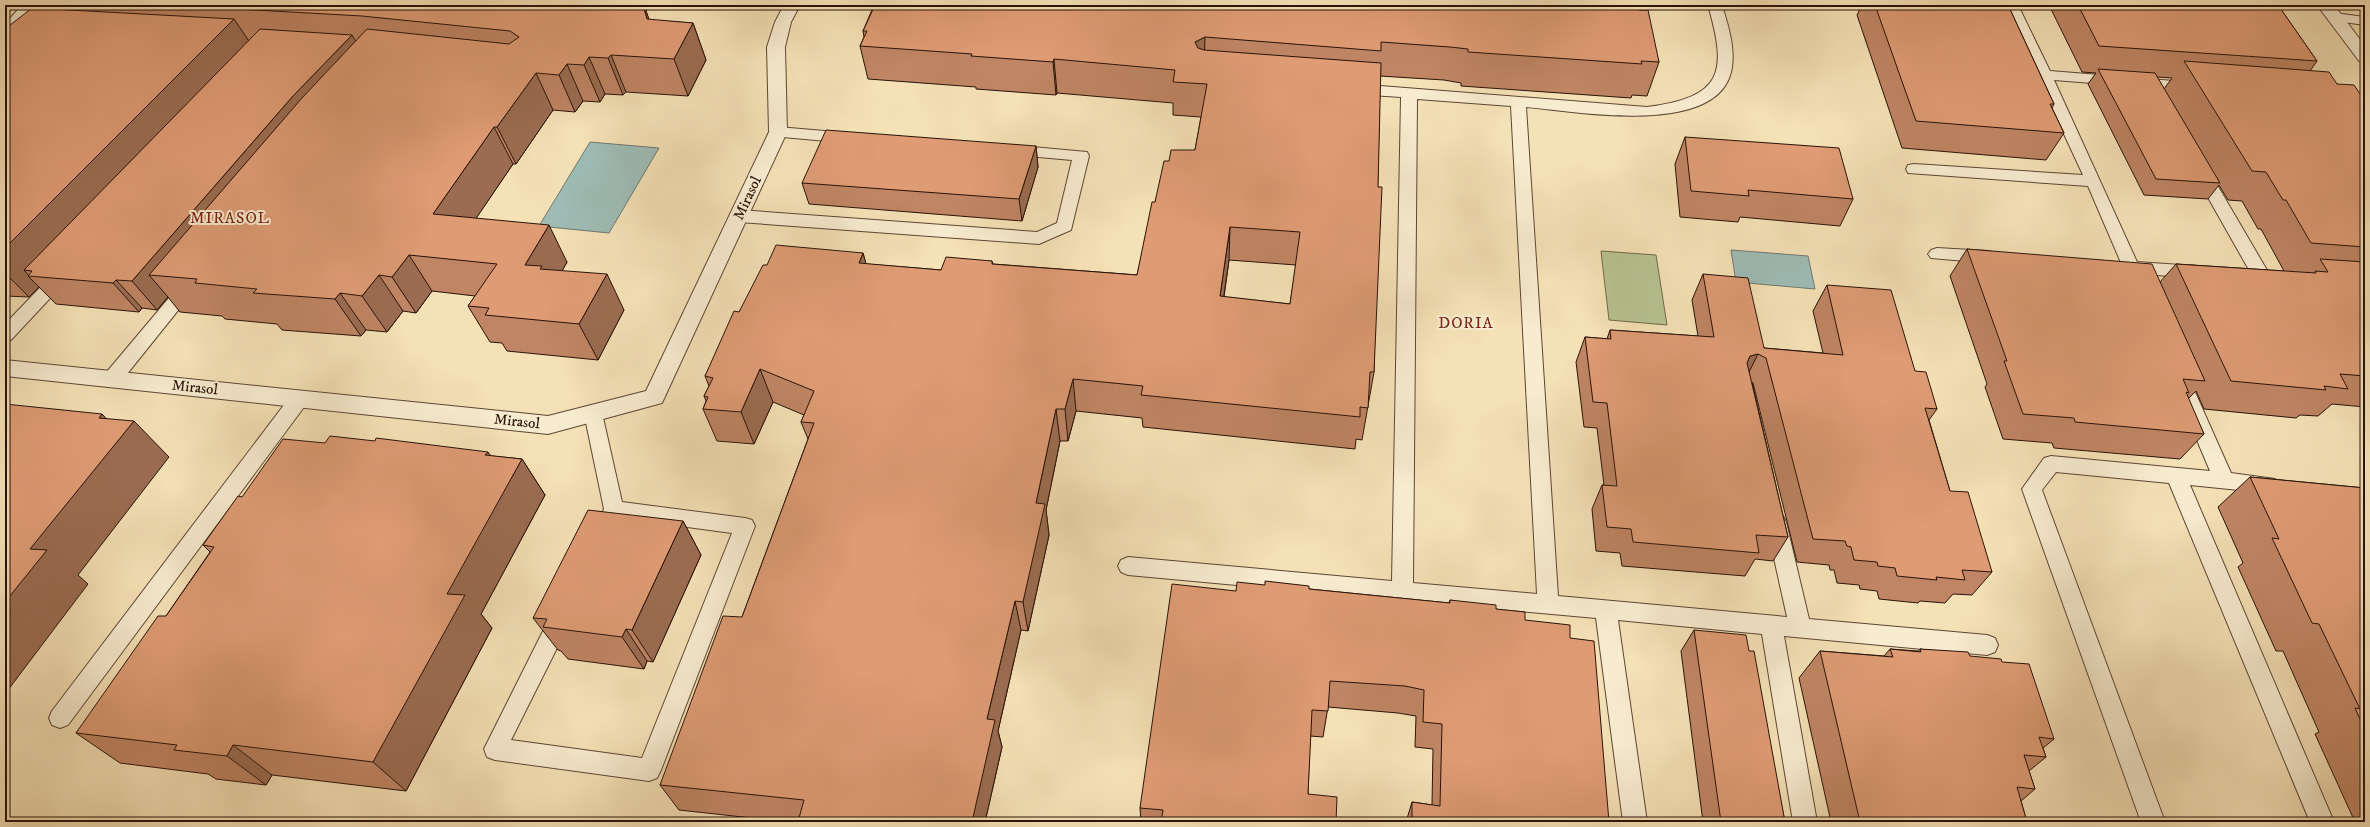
<svg xmlns="http://www.w3.org/2000/svg" width="2370" height="827" viewBox="0 0 2370 827" font-family="'IM FELL DW Pica',serif">
<style>
.green{fill:#b7c391;stroke:#706a4c}
.water{fill:#9ebcb5;stroke:#6f7870}
.lines{fill:none;stroke-linecap:round;stroke-linejoin:round}
.service-casing{stroke:#5c4634;stroke-width:2}
.minor-casing{stroke:#5c4634;stroke-width:2}
.service{fill:#f8ecd0;fill-rule:evenodd}
.minor{fill:#f8ecd0;fill-rule:evenodd}
.wall{fill:#bf8564;stroke:#291208;fill-rule:evenodd}
.shaded-wall{fill:#9b6c51;stroke:#291208}
.building{fill:#de9b74;stroke:#291208;fill-rule:evenodd}
.labels{text-anchor:middle;stroke-width:4;stroke-linejoin:round;paint-order:stroke}
.street-label{font-size:15px;fill:#291208;stroke:#f8ecd0}
.neighbourhood-label{font-size:16px;letter-spacing:1px;fill:#7a1f14;stroke:#f8ecd0}
</style>
<rect width="100%" height="100%" fill="#f5e1b6"/>
<filter id="stains"><feTurbulence type="fractalNoise" baseFrequency=".005" numOctaves="4"/><feColorMatrix values="0 0 0 0 .2 0 0 0 0 .09 0 0 0 0 .02 0 0 0 .5 -.17"/></filter>
<radialGradient id="worn" r=".72"><stop offset=".6" stop-color="#630" stop-opacity="0"/><stop offset="1" stop-color="#630" stop-opacity=".3"/></radialGradient>
<path class="green" d="M1601,251l55,4 11,70 -58,-5z"/>
<path class="water" d="M590,142l69,6 -50,85 -70,-7z
M1731,250l77,6 7,33 -79,-7z"/>
<g class="lines">
<g class="service-casing">
<path id="service" d="M1708,5h14c6,20 13,41 10,62 -10,72 -158,44 -206,40l32,489 229,21 -21,-95 3,-6 7,-2 7,2 3,6 23,97 178,16 8,3 3,7 -3,7 -8,3 -203,-19 33,186h-24l-31,-188 -144,-14 29,202h-24l-27,-204 -468,-43 -7,-3 -3,-6 3,-6 7,-3 264,24 9,-484 -46,-3 -5,-2 -3,-3 3,-3 5,-2 292,23c75,-10 81,-33 61,-102zM1417,99l94,7 26,488 -124,-11z
M2004,5h14l32,66 149,12 3,3 -3,3 -5,2 -140,-11 83,182 59,4 6,2 3,4 -3,4 -6,2 -53,-4 5,11 -3,4 -6,2 -6,-2 -13,-22 2,-2 -34,-79 -180,-13 -2,-4 2,-4 6,-1 169,11z
M2334,13l31,4v8l-36,-5 -2,-3 2,-3z
M778,127l70,6 6,1 2,4 -2,4 -6,1 -76,-7 -2,-4 2,-4z
M1011,145l76,7 2,4 -18,74 -32,14 -300,-22 -6,-2 -2,-4 2,-4 6,-2 298,22 20,-9 15,-63 -67,-6 -2,-4 2,-4z
M2201,166l6,1 2,4 62,106 -3,4 -6,2 -6,-2 -3,-4 -60,-106 2,-4z
M1937,248l52,3 6,2 3,4 -3,4 -6,2 -58,-5 -3,-4 3,-4z
M62,269l6,2 3,4 -3,4 -57,61 -6,2v-18l51,-53z
M190,278l6,2 3,4 -3,4 -77,96 -7,2 -7,-2 -2,-5 2,-5 79,-94z
M2178,367l7,2 2,5 44,99 44,6 3,6 -3,6 -7,2 -78,-8 144,337h-24l-141,-339 -113,-11 -14,18 123,332h-24l-119,-333 22,-31 7,-2 159,15 -41,-97 2,-5z
M300,391l7,2 2,5 -2,5 -239,322 -8,3 -8,-3 -3,-7 3,-7 241,-318z
M593,406l7,2 2,5 20,89 123,16 7,2 3,6 -94,244 -4,8 -8,3 -154,-21 -8,-3 -3,-8 69,-138 8,-2 8,2 3,7 -61,122 131,18 90,-225 -112,-15 -12,24 -7,3 -7,-3 -3,-6 13,-27 -20,-96 2,-5z"/>
</g>
<g class="minor-casing">
<path id="minor" d="M22,5h17l-28,33 -6,1v-15z
M784,5h16l-9,17 -6,25 2,85 -125,271 -114,31 -543,-58v-16l543,56 98,-25 123,-259 -2,-85 8,-25z
M2317,5h17l31,41v16l-6,-1z"/>
</g>
<use href="#service" class="service"/>
<use href="#minor" class="minor"/>
</g>
<path class="wall" d="M48,5h596l5,15 44,3 13,37 -18,36 -62,-4 -3,3 -18,-1 -5,8 -17,-1 -8,11 -22,-2 -37,54h-3l-37,54 91,44 -5,9 62,39 -26,50 -91,-9 -5,-8 -12,-1 -22,-36 7,-10 -43,-5 -16,22 -13,-2 -16,21 -21,-2 -5,6 -79,-6 -5,-6 -52,-5 -3,-3 -42,-4 -12,-15 -11,13 -15,-2 -3,4 -83,-8 -17,-17 -10,10 -24,-1v-267l46,-20z
M874,5h764l1,5 20,52 -12,34 -15,-1 -1,3 -170,-12v-3l-17,-3 -64,-4 -6,296 -12,68 -6,-1 -1,10 -212,-22 -1,-9 -66,-7 -8,30h-8l-14,69 3,25 -21,96 -7,-1 -23,101 4,16 -17,75h-197l-109,-12 -19,-25 82,-168 66,-178 -7,-17 3,-7 -31,-13 -19,42 -37,-3 -14,-32 3,-8 -2,-5 5,-10 -4,-10 34,-64 28,-47 96,-12 3,11 75,6 51,-9 1,3 144,11 18,-73 14,-41 26,-11 6,-33 -28,-2v-12l-116,-10 -1,2 -80,-6v-2l-108,-8 -8,-33 4,-9 -1,-6zM1229,260l67,5 -6,39 -66,-7z
M1862,5h146l46,99 -2,4 12,25 -18,27 -144,-12 -45,-133z
M2049,5h229l39,56 -7,10 27,13 28,17v306l-33,-3 -14,12 -18,-1 -4,3 -92,-9 -8,-18 -8,8 16,35 -24,25 -126,-11 -2,-5 -49,-4 -18,-52 2,-3 -37,-108 17,-27 193,33 16,-18 108,7 -23,-42h-3l-16,-28 -14,-1 -9,-15 -11,14 -64,-4 -56,-111 8,-11 -14,-1zM2157,77l15,1 -8,11z
M1685,137l168,62 -13,27 -100,-9 -2,5 -58,-5 -5,-53z
M1036,146l2,21 -16,54 -213,-17 -7,-21z
M1703,274l61,74 59,5 -10,-42 14,-26 88,86 22,38 -8,11 21,71 42,81 -20,23 -19,-1 -8,9 -25,-2 -2,2 -39,-4 -2,-8 -17,-2 -1,-4 -22,-2 -3,-13h-4l-1,-5 -32,-3 -44,-179 -1,-1 36,155 -15,24 -18,-2 -10,17 -123,-10 -2,-13 -24,-2 -4,-42 10,-24h2l-7,-57 -13,-1 -8,-65 9,-25 22,2 3,-9 88,6 -6,-36z
M325,443l166,13 31,3 23,36 -64,119 11,14 -86,163 -134,-16 -6,10 -50,-6 -8,-5 -88,-11 -44,-30 90,-117 44,-64 -7,-7 39,-48z
M2250,477l115,11v334h-10l-40,-88 4,-2 -36,-81h-7l-38,-84 5,-4 -25,-56z
M683,521l18,34 -48,107 -6,-1 -3,8 -76,-10 -7,-8 -3,-1 -25,-32z
M1309,589l140,14 1,-3 46,9 74,29 39,184h-203l6,-20 20,3 1,-56 -18,-2 1,-31 -18,-3 -70,-6 -5,30 -13,-1 -2,58 28,28h-195l-1,-14 96,-217z
M1694,630l55,21 36,171h-82l-22,-171z
M1890,649l28,2 2,-2 82,13 52,77 -11,9 3,9 -17,14 6,18 -14,12 6,21h-196l-32,-144 21,-27 64,5z"/>
<path class="shaded-wall" d="M643,5h1l7,20 -4,-6z
M234,19l25,37 -227,215 -8,-1 5,6h-1l11,11 -10,10 -24,-24v-25z
M693,23l13,37 -18,36 -14,-37z
M352,35l17,29 -220,211 19,22 -11,13 -25,-29 161,-185z
M1205,37l-1,33 -9,-28z
M611,55l15,37 -3,3 -15,-37z
M589,57l16,37 -5,8 -16,-37z
M1054,59l3,34 -1,2 -3,-33z
M567,64l16,37 -8,11 -16,-37z
M536,73l17,37 -37,54 -19,-37z
M494,127l19,37 -59,87 -21,-37z
M1036,146l2,21 -16,54 -3,-22z
M549,225l18,37 -14,25 -28,-22z
M1230,227l-1,33 -10,69 1,-33z
M863,253l9,33 -13,-23z
M409,255l23,36 -16,22 -24,-36z
M607,274l17,36 -26,50 -19,-36z
M379,275l24,36 -16,21 -25,-36z
M116,280l26,28 -3,4 -26,-29z
M340,293l26,37 -5,6 -26,-37z
M1758,354l-13,26 -7,2 12,-26z
M760,369l13,33 -19,42 -13,-32z
M1073,379l3,32 -8,30 -3,-32z
M1056,409l4,32 -14,69 3,25 -21,96 -5,-29 13,-99z
M102,414l20,21 12,-14 35,36 -91,118 10,9 -83,110v-92l25,-53 69,-131z
M488,452l21,30 13,-23 23,36 -64,119 11,14 -86,163 -33,-29 74,-168 38,-139z
M683,521l18,34 -48,107 -21,-32z
M1015,601l6,29 -23,101 4,16 -17,75h-13l15,-103z
M626,629l21,32 -3,8 -22,-32z
M233,745l39,30 -6,10 -39,-29z"/>
<path class="building" d="M165,5h478l4,14 46,4 -19,36 -63,-4 -3,3 -19,-1 -5,8 -17,-1 -8,11 -23,-2 -39,54h-3l-61,87 116,11 -24,40 17,1 -2,3 67,5 -28,50 -94,-9 4,-7 -21,-2 29,-42 -88,-9 -17,22 -13,-2 -17,21 -22,-3 -5,6 -82,-6 4,-4 -62,-6 2,-4 -48,-4 153,-177 65,-69 142,15 10,-7 -9,-6 -148,-15z
M875,5h763l1,5h9l11,52 -18,-1 1,3 -174,-12v-3l-18,-2 -69,-5v9l-176,-14 -10,5 3,6 6,2 177,13 -3,124h4l-8,185h-4l-2,36 -8,-1v10l-219,-22 2,-9 -70,-7 -8,30h-9l-20,94 9,1 -22,98 -8,-1 -28,118 8,1 -23,102h-143l-30,-4 5,-18 -144,-15 63,-169 19,1 72,-194 -13,-1 13,-31 -54,-22 -19,43 -38,-3 5,-12 -4,-1 9,-18 -8,-2 29,-65 5,1 24,-47h4l9,-20 87,8 -4,10 82,7 5,-13 46,4v3l145,11 15,-73h3l9,-41h5l2,-11h24l12,-66 -34,-2 2,-12 -121,-11 -1,3 -82,-6 1,-2 -112,-8 7,-15h-4zM1230,227l70,5 -10,72 -70,-8z
M1875,5h133l46,99h-4l14,29 -148,-12z
M2078,5h200l39,56 -218,-15z
M32,8l202,11 -229,229v-219z
M260,29l92,6 -59,61 -161,185 -16,-1 -3,3 -85,-7 4,-5 -8,-1z
M2184,61l145,11 8,12 17,1 11,16v146l-54,-4 -25,-43h-3l-17,-28 -14,-1z
M2098,69l57,4 65,110 -64,-4z
M826,130l210,16 -17,53 -217,-16z
M1685,137l154,11 14,51 -105,-9 1,6 -58,-5z
M1967,249l185,15 53,117 -22,-2 6,14 -3,-1 18,42 -129,-12 -1,-4 -51,-4 -19,-53h3z
M2320,259l45,3v114l-25,-2 8,15 -24,-3 2,4 -95,-9 -55,-117 140,9 -1,-2 13,1z
M1703,274l45,4 16,70 79,7 -16,-70 64,5 24,81 11,1 11,37 -12,-1 25,83 18,1 24,80 -30,-2 3,10 -29,-3 1,3 -40,-4 -2,-8 -17,-2 -1,-4 -23,-2 -3,-13 -4,-1 -2,-5 -32,-2 -47,-181 -8,-4 -8,2 -3,7 41,174 -32,-2 3,18 -126,-11 -2,-13 -24,-2 -5,-42 15,1 -10,-83 -14,-1 -8,-65 26,2 -1,-9 104,7z
M5,404l97,10 -3,4 35,3 -104,128 17,1 -42,52z
M330,436l45,5 1,-3 112,14 -3,3 37,4 -75,135 18,1 -92,167 -140,-17 -6,11 -53,-6 3,-5 -101,-12 82,-117h8l48,-69 -11,-2 35,-49 4,1 41,-58 42,4z
M2250,477l115,11v242l-10,-22 5,1 -41,-85 -7,-1 -40,-85 7,1z
M588,510l95,11 -51,109 -6,-1 -4,8 -79,-10 4,-8 -14,-1z
M1265,581l44,5v3l141,14v-3l46,5v4l29,3v8l45,5v13l24,3 15,181h-197v-20l28,4 2,-82 -19,-2 1,-32 -19,-4 -75,-5 -2,30 -16,-1 -4,84 29,3 -1,25h-175l2,-12 -23,-2 32,-224 64,7 1,-9 28,3z
M1694,630l52,5 3,16h5l31,171h-64z
M1890,649l31,3 -1,-3 48,3 2,4 31,3 1,3 27,2 25,75 -15,-2 7,20 -22,-2 11,34 -18,-2 10,35h-167l-40,-171 73,6z"/>
<g class="labels">
<g class="street-label">
<text transform="translate(747 198) rotate(-65)" y="5">Mirasol</text>
<text transform="translate(195 387) rotate(6)" y="5">Mirasol</text>
<text transform="translate(517 421) rotate(6)" y="5">Mirasol</text>
</g>
<g class="neighbourhood-label">
<text x="230" y="223">MIRASOL</text>
<text x="1466" y="328">DORIA</text>
</g>
</g>
<rect width="2370" height="827" fill="none" stroke="#f5e1b6" stroke-width="20"/>
<rect x="6" y="6" width="2358" height="815" fill="none" stroke="#291208" stroke-width="2"/>
<rect x="10" y="10" width="2350" height="807" fill="none" stroke="#291208"/>
<rect width="100%" height="100%" filter="url(#stains)"/>
<rect width="100%" height="100%" fill="url(#worn)"/>
</svg>
